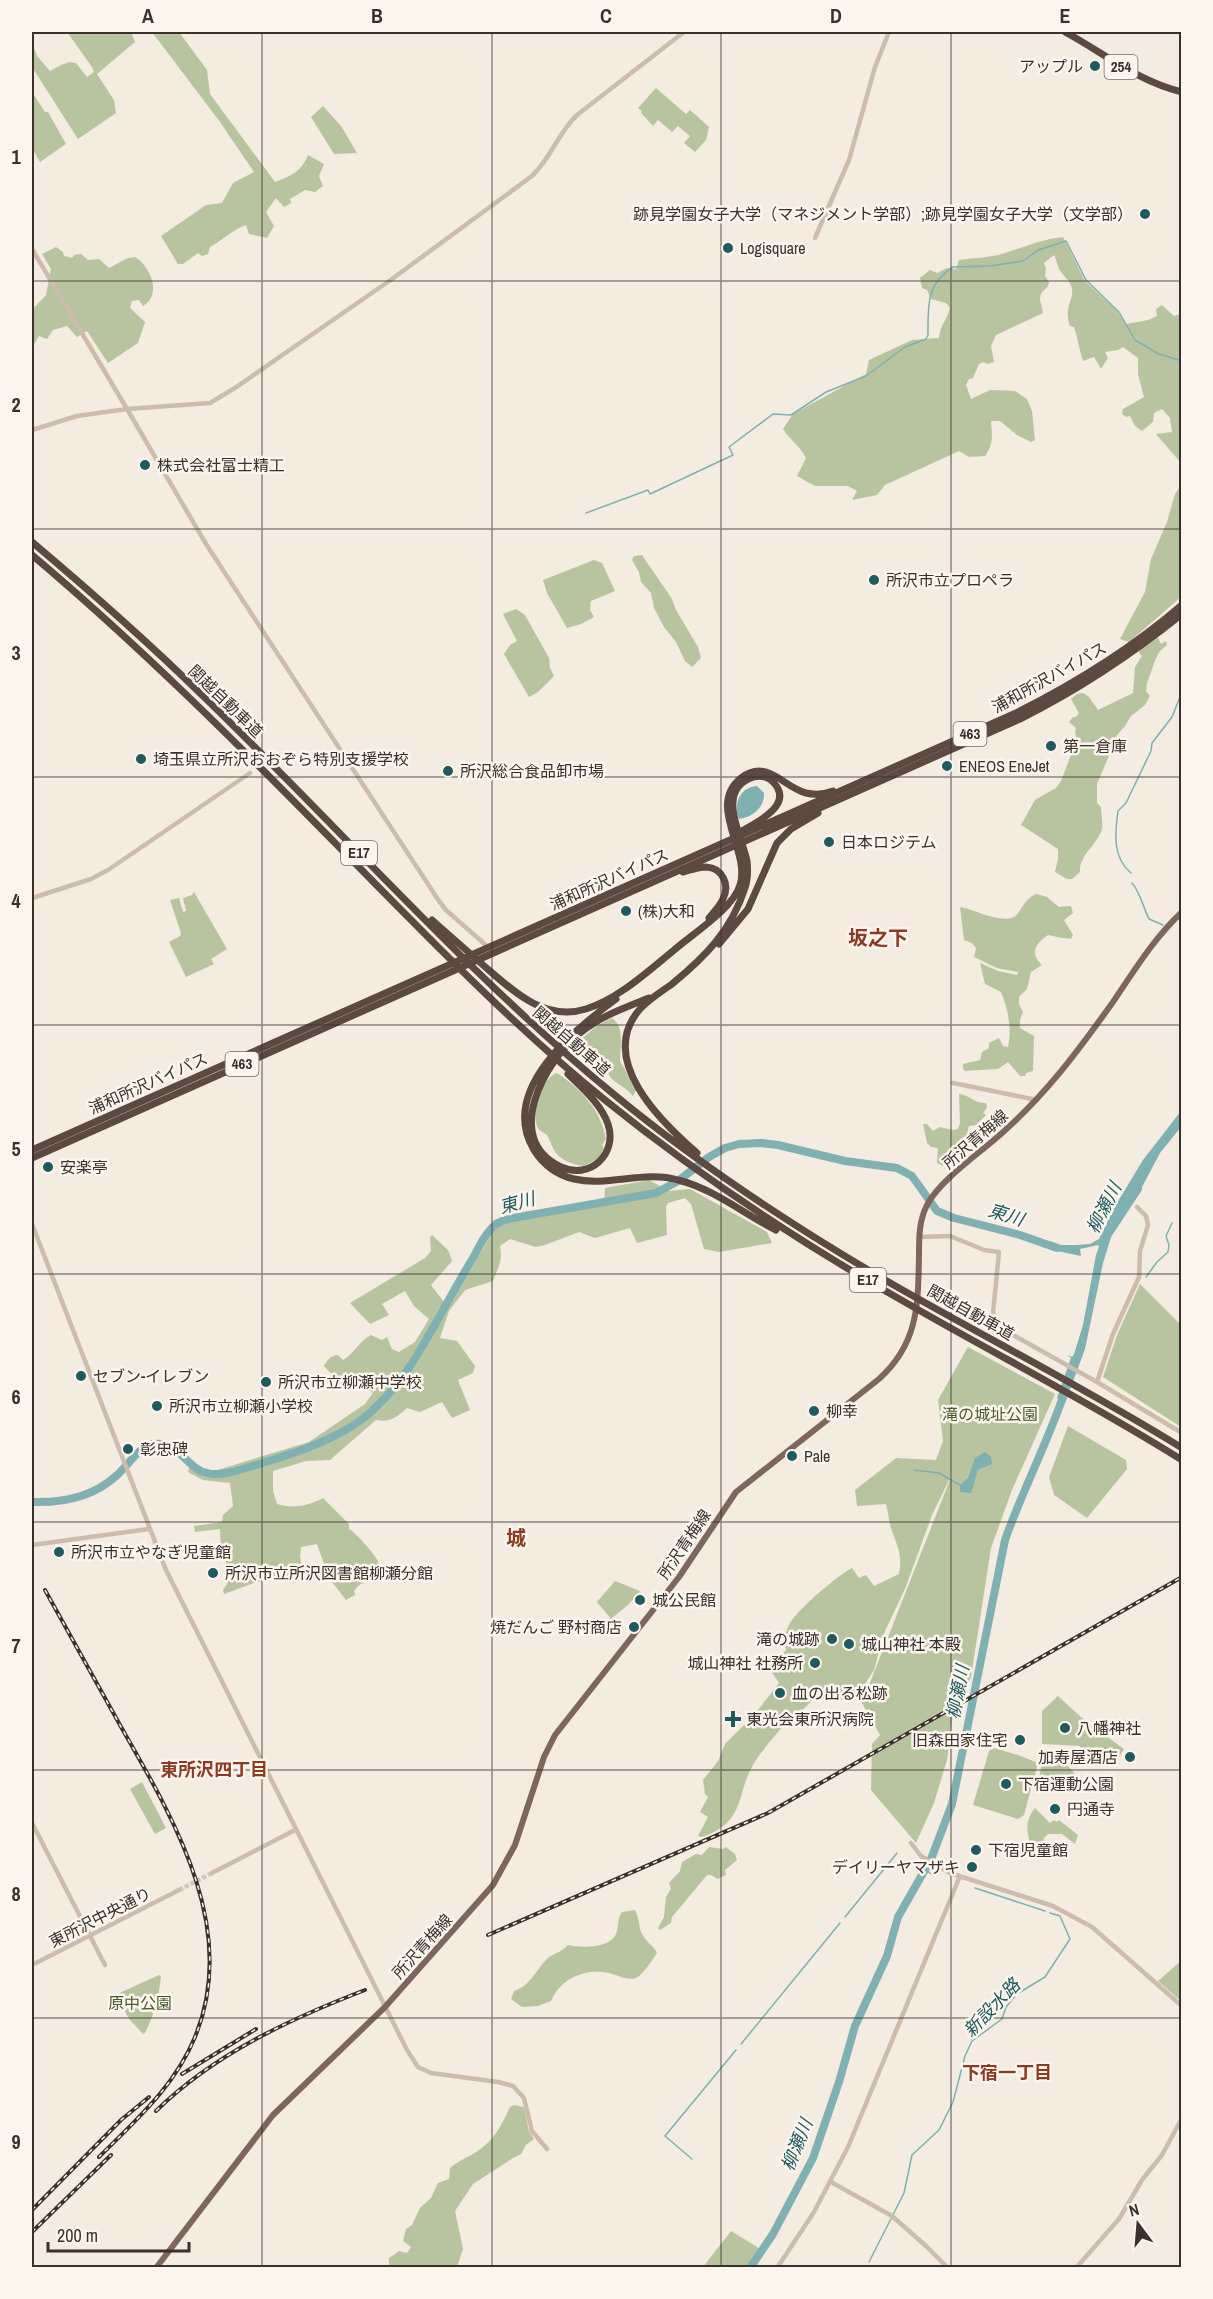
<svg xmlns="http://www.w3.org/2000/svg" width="1213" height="2299" viewBox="0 0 1213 2299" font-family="'Archivo Narrow','Noto Sans JP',sans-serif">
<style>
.green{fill:#b8c4a0}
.water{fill:#7fb0b2}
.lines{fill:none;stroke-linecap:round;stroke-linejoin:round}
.stream{stroke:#7fb0b2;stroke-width:1.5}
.river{stroke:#7fb0b2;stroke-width:8}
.minor-tunnel{stroke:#cfc6bd;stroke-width:4.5;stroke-dasharray:4.5 2;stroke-linecap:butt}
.minor{stroke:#cdbbac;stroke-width:4.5}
.major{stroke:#7d675c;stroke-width:6}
.highway{stroke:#5c4a42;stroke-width:7}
.rail-casing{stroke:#3b302b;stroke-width:4}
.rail{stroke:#fbf5ee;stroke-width:1.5;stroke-dasharray:4.5;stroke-linecap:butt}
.grid{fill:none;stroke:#3b302b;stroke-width:1.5;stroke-opacity:0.55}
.poi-dot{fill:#1f5a5e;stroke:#fbf5ee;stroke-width:2}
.labels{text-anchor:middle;stroke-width:5;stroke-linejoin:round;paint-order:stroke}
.shield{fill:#fbf5ee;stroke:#756b66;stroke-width:1.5}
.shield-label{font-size:15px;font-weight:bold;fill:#3b302b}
.poi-label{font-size:16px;fill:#3b302b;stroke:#fbf5ee;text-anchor:start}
.street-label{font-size:16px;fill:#3b302b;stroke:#fbf5ee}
.park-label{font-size:16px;fill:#4a5a2e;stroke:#fbf5ee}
.water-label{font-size:18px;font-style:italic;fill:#1f5a5e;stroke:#fbf5ee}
.neighbourhood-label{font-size:18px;font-weight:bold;fill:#8c3b22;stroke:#fbf5ee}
.quarter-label{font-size:20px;font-weight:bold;fill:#8c3b22;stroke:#fbf5ee}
.neatline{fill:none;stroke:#3b302b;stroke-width:2}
.grid-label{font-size:20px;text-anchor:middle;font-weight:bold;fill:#3b302b}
</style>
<rect width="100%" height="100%" fill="#f4ebe1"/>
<path class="green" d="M67,32h64l4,10 -38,32 17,26 2,13 -38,26 -46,-72v-24l5,13 13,15 11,-6 8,-3 7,1 11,14 7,-5 -2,-5z
M152,32h27l28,38 3,24 65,88c16,-6 26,-10 33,-27l16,9 -5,12 4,10 -8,6 -10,-2 -15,9 1,4 -7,4 -8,-9 -10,14 8,14 -7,12 -18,-4 -3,-9c-14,5 -23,15 -36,22l-2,7 -6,2 -4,-3 -15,11h-5l-17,-28 45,-31 16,-2 11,-20 21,-11 -34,-50z
M656,88l30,26 4,-4 19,17 -3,13 -11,12 -11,-9 6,-7 -12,-10 -6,6 -14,-12 -5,6 -12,-13 1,-2 -4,-3z
M32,92l13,20h3l18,32 -26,18 -8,-14z
M323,106l18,20 16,27 -23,1 -23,-37z
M1063,237l22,44 32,30 9,13 22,-4 9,-4 -1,-7 6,-4 12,11 6,-2 1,149 -25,-29 16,-2 -2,-14 -8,-9 -8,4 -1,9 -11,9 -7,-5 -5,-10 -4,1 -4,-3 1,-5 21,-12 -6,-23v-16l-15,-11 -5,3 -13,2 3,6 -7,11 -7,-12 -11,4c-4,-12 -5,-23 -9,-34l-4,-1c-7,-18 4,-26 2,-37 -1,-8 -9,-13 -13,-20 -2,-5 -3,-10 -5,-14l-10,8 2,6 -1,7 4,6c-1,7 -5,7 -8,12 -3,7 2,13 2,19l-47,22 -5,11 3,16 -7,2 -3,-2 -5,2 -6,14 -4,1 -3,6 5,14 19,-9 25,1 12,8 5,12 3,29 -4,2 -14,-7 -17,-14h-9c1,13 3,23 -6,35l-16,1 -10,-6 -74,34 -8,10 -25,5 5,-9 -9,-5h-33l-18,-10 9,-18c-6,-12 -16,-18 -23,-29l10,-15 73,-40 3,-14 43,-20 27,-2c2,-15 7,-16 11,-30l-4,-5 -15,-4 -4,-9 -5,-2 -2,-10 10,-8 7,3 10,-5 9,1 3,-9c13,-2 26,-2 39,-5 22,-6 43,-16 65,-18z
M56,247l7,5 1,4 8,2 2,-3 7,-1 7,6 11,-1 10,9 19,-10 7,-1c15,9 28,37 8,49l-4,-6 -7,1 -2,7 15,14 -7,21 -30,20 -21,-32 -10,6 -10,-11 -14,4 -6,9 -8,-3 -7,12v-16l2,-2 -2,-20 14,-15 5,-26 -9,-15z
M1181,485v112l-52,45 -9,-3 25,-47 6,-33 16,-37 8,-28z
M642,555l30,44 4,11 22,37 3,11 -9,9 -7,-6 -9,-19 -12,-15 -10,-19 -3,-15 -10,-11 -2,-10 -7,-12 2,-4z
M594,560l8,3 13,28 -24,10 -1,9 4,7 -13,7 -14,4 -20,-35 -4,-13z
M516,609l9,6 24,43 1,10 4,8 -16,16 -9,5 -25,-43 6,-9 7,-4 -14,-27z
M1157,636l4,8 5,-3 1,4 -7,6 -4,7 -9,25 -1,8 4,5 -5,9 -14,11 -6,10 -13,15 -1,10 -14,33v19l4,4c0,7 3,19 0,25 -6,14 -22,24 -21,40l-8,7h-5l-12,-7 3,-13v-10l-37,-24 14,-25 21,-12 5,-7 16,-42 -2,-6 1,-5 -7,-6 3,-4 5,-2 2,-3 -8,-14 6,-5 6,-1 6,4 9,13 35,-17 2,-26 7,-11 -3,-3v-4z
M194,892l33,57 -16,10 3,5 -28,13 -17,-35 11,-6 1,-3 -11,-33 9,-2 4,14 3,-1 -3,-13 9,-3z
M1037,894l10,3 12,10 12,-1 2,7 -9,7 9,15 -2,4c-4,0 -18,-3 -23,-4 -12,8 -19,18 -6,30l-11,7 -4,17 -8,8v7l4,8 -3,8v8l14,8 -1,35 -7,2 -1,3h-5l-12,-14 -10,7 -33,2 -2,-2v-5l17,-4 2,-8 7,-4v-5l10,-5 4,8 5,1c4,-19 0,-38 -7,-55l-16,-8 -5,-21 18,8 19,4 1,-3 -21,-4 -23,-11 2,-9 -4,-5 -8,-3 -4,-33c14,2 48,21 58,6 6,-8 9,-16 19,-19z
M612,1018c13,8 8,30 8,44 7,8 9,19 16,28l-3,6c-13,-16 -23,-9 -29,-35l-5,1v6h-3l-20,-24 19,-17z
M557,1073c24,16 44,37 49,66l-4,6 2,3 -5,10 -15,8c-10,-1 -23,-6 -29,-14 -3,-5 -5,-12 -8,-17 -4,-4 -8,-3 -10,-9 -6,-16 4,-47 20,-53z
M959,1094c11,1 16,10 27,9l1,5 -4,5 3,2 -10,10 -7,1 -3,12 -11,19 -4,-3 -4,3 -4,9 -6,-3 1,-15 -7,-1 -4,-4 -4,-19h4l6,7 7,-4 12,3 6,-1 2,-6z
M649,1180l20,11 21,-2 77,43 5,11 -53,9 -15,-3 -13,-45 -6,-6 -17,5 -2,4 1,28 -30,8 -7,-15 -35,10 -16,-6 -34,13 -9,2 -26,-8 -10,7c3,14 -2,22 -7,35l-28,9 -16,21 -9,27 17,3 18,25 -2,7 -15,7 12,30 -18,8 -10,-16 -22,10 -13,-4c-10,9 -17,15 -31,12l-46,40 -24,1 -33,10v20l4,13c16,5 31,2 46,-6l26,26v5c6,3 29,28 30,35 0,5 -3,9 -5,14l-15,7 -5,6 1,4 -9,5 -17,-22 -12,-34 -16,3 -1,10 4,22 -9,4 -5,-5 -33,4 -33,12 -1,-4 4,-6 -1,-22 -5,-5 -1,-28 -25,3 -1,-6 28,-4 1,-7 10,-9 -3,-23 -27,-3 -15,-8 1,-4 4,-2 18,6 98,-30 56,-38 8,-11 -25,-17 -7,8 -17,-18c3,-6 7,-11 14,-11l5,5c11,-6 15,-18 28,-25l11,5 5,-3 5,12 7,3 16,-10 14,-23 -15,-13 -9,-15 -23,13 7,11 -19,9 -20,-21 75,-45 6,-7 -1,-13 2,-3 16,15 4,11 -21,24 13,17 17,-16 36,-61 14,-5 93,-15 1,-17z
M1140,1284l41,41v102l-78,-50 14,-42z
M968,1347l87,47 -43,96 -21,58 -20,129 -18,38 -6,45 -13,43 -18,40 -45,-53 1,-46 8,-9 -18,-32 91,-231 -21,43 -27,74 -20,42 -11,39 -19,30 -42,-1c-8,10 -18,17 -28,25 -9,10 -19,22 -27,33 -25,35 -8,63 -56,80l-4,-1 10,-19 -8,-5 8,-15 -3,-3 -2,-14 15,-19 7,-17 29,-29 25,-32 -10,-15 17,-18c-2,-10 -1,-18 4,-27 8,-14 47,-47 62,-55l7,10 7,-3 8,11 25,-12c4,-20 -2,-28 -8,-46 -2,-7 -3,-16 -5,-24l-29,2 -2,-16 41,-32 40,2 7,-19 -5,-41z
M1068,1426l58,34 1,9 -40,49 -33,-23 -5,-18z
M615,1581l25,10 -11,13 -18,15 -14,-17z
M1058,1696l24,22 42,31 -11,18 -15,-10 -3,4 -14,-7 -1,-8 -38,-2v-33z
M994,1748l24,7 20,8 -14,52 -6,4 -45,-14 16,-54z
M1046,1755l7,3v3l13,3 14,15 -12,8 -9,-5 -18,11 -5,-3 6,-26z
M142,1782l24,46 -11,6 -25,-45z
M1035,1808l15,15 4,-3 3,2 2,-2 19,15 -3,9 -13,-10h-14l-5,5 8,6v5l3,4 -4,4 -20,-15c-4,-14 -4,-24 5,-35z
M709,1847l14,2 3,-2 9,7 2,6 -12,10 1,5 -8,4 -7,-4h-4l-35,42 -1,6 -11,7 -2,-2 6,-11 2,-20 5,-8 -2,-6 11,-12 2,-9 14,-8 6,1z
M635,1910c3,7 4,12 5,19 2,10 13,16 17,24 -5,7 -14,22 -21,25 -8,3 -19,-3 -27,-5 -24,-5 -48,5 -58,28l-13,5 -16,1 -11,-8 3,-8c17,-5 22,-22 34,-33 7,-5 15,-7 20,-13 14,3 45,4 49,-14 2,-7 0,-12 5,-19z
M1181,1961v40l-23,-20z
M159,1975l2,1c-2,21 -7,39 -16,57l-2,1 -13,-14 -15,-25z
M514,2105l10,2 5,24 5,8 -8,6 -5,9 -8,4 -40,26 -18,27 8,38 -6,18 -68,1v-10l10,-7 8,2 4,-6 -8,-6 3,-12 6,-4 8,-17 11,-10 7,-15 11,-4 1,-11c10,-9 23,-12 33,-21 13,-10 20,-25 27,-40z
M731,2231l31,19 -14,17h-45z"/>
<path class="water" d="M757,786l7,7c1,14 -11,24 -25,26 -6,-15 1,-32 18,-33z
M1181,1111v16l-21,26 -18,34v3l-31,47 -8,26 -18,86 -20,54 -8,-5 14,-40 -4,-3 5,2 2,-3 9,-29 13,-70 3,-8 -1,-2 -18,4 1,7 -33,-7 2,-8 11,4h15l14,-1 9,-5 15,-31 29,-48z
M985,1452l6,5 1,7 -14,6 -7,23 -11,-1v-7l8,-7 7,-20z"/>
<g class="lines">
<path class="stream" d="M586,513l62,-23 2,4 83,-39 -4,-8 44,-33 18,1 35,-23 40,-16 39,-29 21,-8 2,-4c0,-29 -2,-51 25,-68l37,-1 33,-5 15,-11 28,-9 20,39 33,32 16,28 24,14 23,7
M1131,873c-19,-16 -16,-40 -13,-62l8,-8 25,-52 1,-8 20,-26 10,-25
M1132,883c7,7 12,26 17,36l14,6
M1146,1277l11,-15 11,-10 1,-7 -3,-9 6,-13
M914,1470l25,3 21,12
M924,1869l9,6
M975,1888l70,23
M845,1917l52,-64
M741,2044l99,-121
M692,2159l-27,-23 71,-86
M869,2262l35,-69 8,-38 27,-25 14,-28 12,-46 7,-15 30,-22 4,-12 11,-13 28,-17 25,-38 -10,-23 -10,-3"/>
<path class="river" d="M32,1502c30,1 61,-5 84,-26 12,-10 21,-28 37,-32 25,-4 34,25 54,29 15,4 35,-4 49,-8 37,-11 90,-28 118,-56 15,-14 29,-31 40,-49 21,-33 38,-68 59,-102 6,-11 13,-26 23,-34 5,-3 11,-5 17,-6l143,-25 22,-12 31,-24 16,-9 14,-4 22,-1 17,2 67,16 52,7 15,8 25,35 17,7 66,17 37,13
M750,2268l23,-34 40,-76 26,-76 16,-56 32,-70 11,-39 33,-58 21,-55 53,-264c18,-51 43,-98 60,-149"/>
<path class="minor-tunnel" d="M179,1890l33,-17"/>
<path class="minor" d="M815,238l34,-78 26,-93 14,-35
M32,249l95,160 83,-6 25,-15 157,-109 140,-103c19,-18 26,-43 45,-61l107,-83
M32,430l45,-14 50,-7 79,135 233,357 7,9 42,37
M32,898l59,-19 17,-9 142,-97
M953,1083l84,17
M32,1224l134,346 241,480 11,17 13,6 67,9 15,4 11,12 8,33 15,18
M919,1237l31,-1 34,14 15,2 -6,61 2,6 11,12 91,51 85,51
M1097,1382l16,-48 26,-57 1,-26 8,-26 -2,-9 -9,-9
M32,1545l117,-16
M32,1823l73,142
M911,1843l10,13 29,17 103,33 39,21 90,79
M212,1873l83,-43
M32,1965l147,-75
M831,2182l61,34 34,30 22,22
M777,2268l37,-56 34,-65 112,-271
M1076,2268l43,-49 23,-39 20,-25 20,-37"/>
<path class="major" d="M156,2268l117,-153 112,-108 108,-122 22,-40 29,-88 11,-22 124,-158 57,-85 143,-113c40,-36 39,-75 40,-125 0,-17 0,-33 8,-49 13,-25 53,-52 75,-72 45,-40 76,-82 111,-131 21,-31 41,-64 69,-90"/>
<path class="highway" d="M1065,32c39,21 72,49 117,60
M32,542c58,49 116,100 170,153 137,132 262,276 409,397 88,73 183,135 281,192 96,55 195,105 290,164
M32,555c109,92 210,193 310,295 85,86 169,174 263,250 100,81 207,150 319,213 86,49 174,94 258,147
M683,872c8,-2 16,-5 23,-5 17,1 24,18 17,32 -3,7 -9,13 -14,19
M432,920c17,15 34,30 51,45 29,25 61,57 103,44 32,-10 61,-37 87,-58 19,-17 60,-42 67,-66 11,-34 -34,-79 1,-107 26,-20 42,9 65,15 9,2 19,1 27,-2
M719,944l29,-35 29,-66 14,-14 27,-16
M616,999c-41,30 -118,91 -82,151 9,14 23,25 40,29 34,8 70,-9 104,1 36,9 66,34 98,50
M568,1074c15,15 33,30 40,50 10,30 -18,56 -47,43 -60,-28 -16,-106 19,-134 21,-17 44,-25 69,-35
M32,1150l984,-437c60,-30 115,-64 166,-108
M697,1153c-36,-31 -101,-94 -57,-144 9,-10 21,-17 32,-25 33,-27 59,-53 73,-96 3,-9 3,-18 2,-27 -5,-25 -33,-72 7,-84 7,-2 15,0 20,6 20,22 -17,39 -32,48
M32,1158l988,-439c58,-29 111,-64 162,-105"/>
<g class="rail-casing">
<path id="rail" d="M45,1590c25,45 50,90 75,135 53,93 120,203 75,312 -20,49 -59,83 -96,120
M488,1935l280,-122 414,-236
M182,2074l74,-45
M156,2111c58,-57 134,-92 209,-121
M32,2210l89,-90 28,-23
M32,2232l79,-77"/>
</g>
<use href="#rail" class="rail"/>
</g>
<path class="grid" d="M262,32v2236M492,32v2236M721,32v2236M951,32v2236M32,281h1150M32,529h1150M32,777h1150M32,1025h1150M32,1274h1150M32,1522h1150M32,1770h1150M32,2018h1150"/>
<g class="poi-dot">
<circle cx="1095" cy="66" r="6"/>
<circle cx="1145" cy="214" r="6"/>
<circle cx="728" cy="248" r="6"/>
<circle cx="145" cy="465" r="6"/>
<circle cx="874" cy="580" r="6"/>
<circle cx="1051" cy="746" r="6"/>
<circle cx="141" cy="759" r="6"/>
<circle cx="947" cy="766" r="6"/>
<circle cx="448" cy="771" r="6"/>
<circle cx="829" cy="842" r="6"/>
<circle cx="626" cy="911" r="6"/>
<circle cx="48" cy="1167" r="6"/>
<circle cx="81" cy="1376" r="6"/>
<circle cx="266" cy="1382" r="6"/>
<circle cx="157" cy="1406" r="6"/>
<circle cx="814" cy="1411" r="6"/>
<circle cx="128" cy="1449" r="6"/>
<circle cx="792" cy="1456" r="6"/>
<circle cx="59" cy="1552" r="6"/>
<circle cx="213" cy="1573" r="6"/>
<circle cx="640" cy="1600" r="6"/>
<circle cx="634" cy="1627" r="6"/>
<circle cx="832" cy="1639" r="6"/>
<circle cx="849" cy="1644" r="6"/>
<circle cx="815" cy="1663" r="6"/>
<circle cx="780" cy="1693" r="6"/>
<path d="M730 1710h6v6h6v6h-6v6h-6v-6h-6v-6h6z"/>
<circle cx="1065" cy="1728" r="6"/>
<circle cx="1020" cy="1740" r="6"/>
<circle cx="1130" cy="1757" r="6"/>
<circle cx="1006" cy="1784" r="6"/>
<circle cx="1055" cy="1809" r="6"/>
<circle cx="976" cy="1850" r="6"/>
<circle cx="972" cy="1867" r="6"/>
</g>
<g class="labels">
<g class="shield">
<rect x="1104.5" y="55" width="33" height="24" rx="4.5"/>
<rect x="953.5" y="722" width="33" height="24" rx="4.5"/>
<rect x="341" y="841" width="36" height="24" rx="4.5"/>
<rect x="225.5" y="1052" width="33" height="24" rx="4.5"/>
<rect x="850" y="1268" width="36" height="24" rx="4.5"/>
</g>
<g class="shield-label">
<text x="1121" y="72">254</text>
<text x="970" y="739">463</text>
<text x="359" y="858">E17</text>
<text x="242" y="1069">463</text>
<text x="868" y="1285">E17</text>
</g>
<g class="poi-label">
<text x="1083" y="72" text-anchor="end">アップル</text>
<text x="1133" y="220" text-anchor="end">跡見学園女子大学（マネジメント学部）;跡見学園女子大学（文学部）</text>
<text x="740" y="254">Logisquare</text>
<text x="157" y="471">株式会社富士精工</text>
<text x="886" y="586">所沢市立プロペラ</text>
<text x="1063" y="752">第一倉庫</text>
<text x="153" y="765">埼玉県立所沢おおぞら特別支援学校</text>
<text x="959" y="772">ENEOS EneJet</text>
<text x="460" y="777">所沢総合食品卸市場</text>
<text x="841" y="848">日本ロジテム</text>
<text x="638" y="917">(株)大和</text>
<text x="60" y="1173">安楽亭</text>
<text x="93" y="1382">セブン-イレブン</text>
<text x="278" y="1388">所沢市立柳瀬中学校</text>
<text x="169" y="1412">所沢市立柳瀬小学校</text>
<text x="826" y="1417">柳幸</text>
<text x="140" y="1455">彰忠碑</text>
<text x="804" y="1462">Pale</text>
<text x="71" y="1558">所沢市立やなぎ児童館</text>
<text x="225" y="1579">所沢市立所沢図書館柳瀬分館</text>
<text x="652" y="1606">城公民館</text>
<text x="622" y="1633" text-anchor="end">焼だんご 野村商店</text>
<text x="820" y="1645" text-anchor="end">滝の城跡</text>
<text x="861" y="1650">城山神社 本殿</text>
<text x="803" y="1669" text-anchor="end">城山神社 社務所</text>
<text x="792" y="1699">血の出る松跡</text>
<text x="746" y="1725">東光会東所沢病院</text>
<text x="1077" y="1734">八幡神社</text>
<text x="1008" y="1746" text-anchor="end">旧森田家住宅</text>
<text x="1118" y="1763" text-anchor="end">加寿屋酒店</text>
<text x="1018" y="1790">下宿運動公園</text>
<text x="1067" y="1815">円通寺</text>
<text x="988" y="1856">下宿児童館</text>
<text x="960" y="1873" text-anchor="end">デイリーヤマザキ</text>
</g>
<g class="street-label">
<text transform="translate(1049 677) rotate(-29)" y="6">浦和所沢バイパス</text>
<text transform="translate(226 701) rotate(44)" y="6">関越自動車道</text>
<text transform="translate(609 879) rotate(-24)" y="6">浦和所沢バイパス</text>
<text transform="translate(572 1041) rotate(41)" y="6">関越自動車道</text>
<text transform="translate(148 1083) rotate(-24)" y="6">浦和所沢バイパス</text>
<text transform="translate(975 1139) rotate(-41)" y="6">所沢青梅線</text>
<text transform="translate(971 1312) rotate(29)" y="6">関越自動車道</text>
<text transform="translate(684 1544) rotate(-56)" y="6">所沢青梅線</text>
<text transform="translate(100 1917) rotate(-27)" y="6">東所沢中央通り</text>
<text transform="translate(422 1946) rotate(-48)" y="6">所沢青梅線</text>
</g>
<g class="park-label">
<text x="990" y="1420">滝の城址公園</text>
<text x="140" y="2009">原中公園</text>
</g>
<g class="water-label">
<text transform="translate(517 1203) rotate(-15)" y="6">東川</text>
<text transform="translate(1104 1208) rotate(-63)" y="6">柳瀬川</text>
<text transform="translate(1006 1215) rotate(17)" y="6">東川</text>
<text transform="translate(958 1692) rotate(-79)" y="6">柳瀬川</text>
<text transform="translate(992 2008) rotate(-46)" y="6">新設水路</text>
<text transform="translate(797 2145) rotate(-68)" y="6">柳瀬川</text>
</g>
<g class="neighbourhood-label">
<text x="214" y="1776">東所沢四丁目</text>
<text x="1007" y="2079">下宿一丁目</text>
</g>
<g class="quarter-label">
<text x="878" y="945">坂之下</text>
<text x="516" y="1545">城</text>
</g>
</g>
<rect width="1213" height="2299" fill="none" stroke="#fbf5ee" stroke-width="66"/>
<g transform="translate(1138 2224) rotate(344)" stroke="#fbf5ee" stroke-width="4.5" paint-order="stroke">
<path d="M0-4.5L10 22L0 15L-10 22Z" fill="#3b302b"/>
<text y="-9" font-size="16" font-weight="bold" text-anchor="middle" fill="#3b302b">N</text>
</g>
<path d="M48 2242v9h141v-9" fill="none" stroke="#3b302b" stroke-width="3"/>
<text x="57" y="2242" font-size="18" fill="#3b302b" stroke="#fbf5ee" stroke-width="4.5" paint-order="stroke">200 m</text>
<rect x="33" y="33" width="1147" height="2233" class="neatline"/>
<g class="grid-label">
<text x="148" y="23">A</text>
<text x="377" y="23">B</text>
<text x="606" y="23">C</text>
<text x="836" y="23">D</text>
<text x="1065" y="23">E</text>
<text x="16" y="164">1</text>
<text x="16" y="412">2</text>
<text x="16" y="660">3</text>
<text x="16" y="908">4</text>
<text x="16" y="1156">5</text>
<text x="16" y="1404">6</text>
<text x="16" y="1653">7</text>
<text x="16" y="1901">8</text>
<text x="16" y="2149">9</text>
</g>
</svg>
